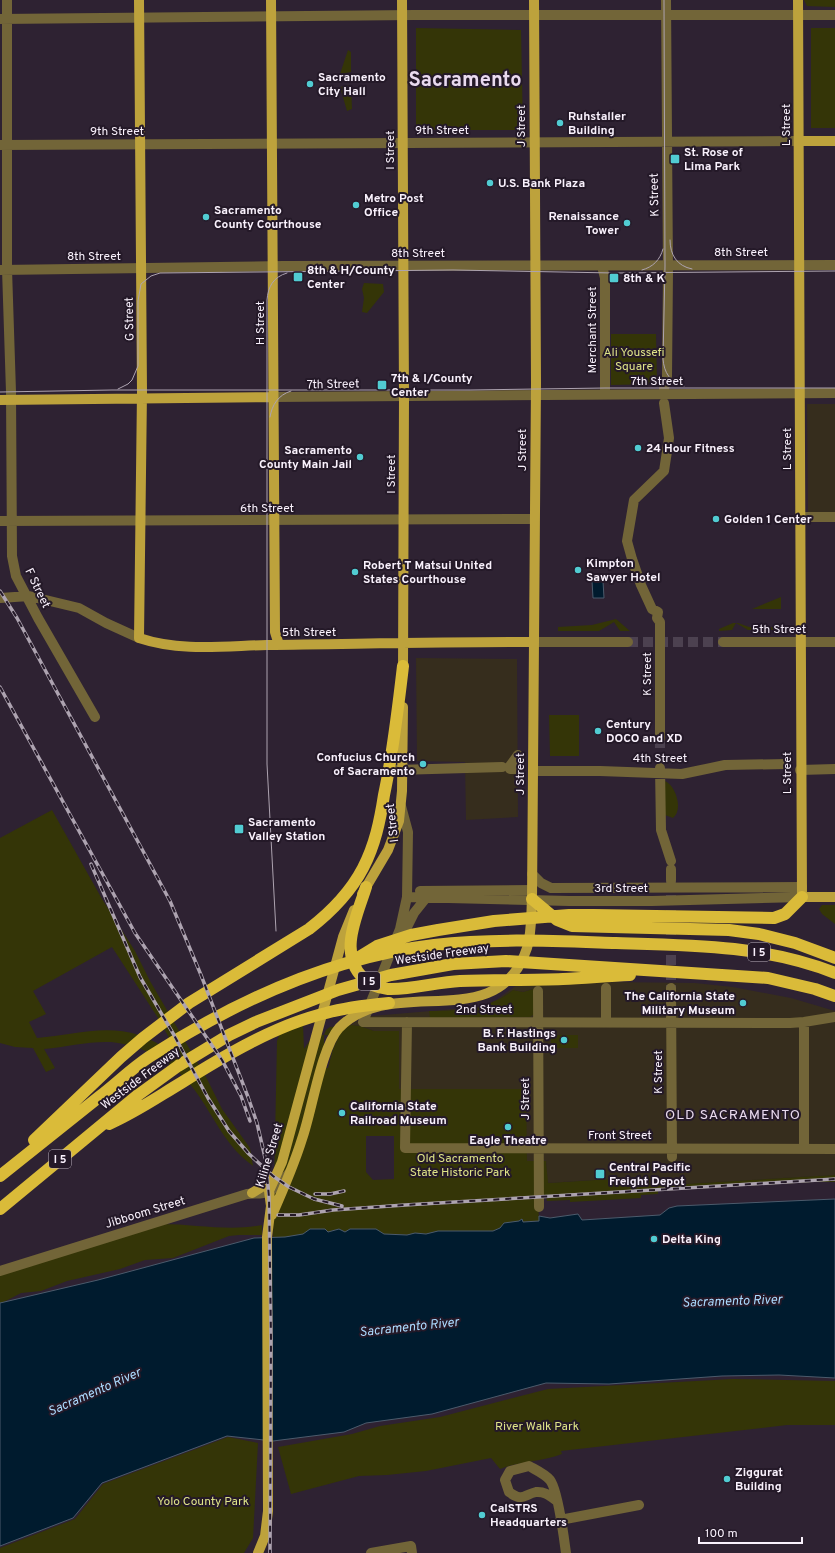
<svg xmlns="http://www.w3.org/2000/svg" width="835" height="1553" viewBox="0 0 835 1553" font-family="Overpass,sans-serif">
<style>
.commercial{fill:#362d1d;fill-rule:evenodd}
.green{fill:#343507;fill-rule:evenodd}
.water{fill:#001b2e;stroke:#4b5b6c}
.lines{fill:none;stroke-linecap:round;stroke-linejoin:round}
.minor-tunnel{stroke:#4c4150;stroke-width:10;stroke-dasharray:10 5;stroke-linecap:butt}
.minor{stroke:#726538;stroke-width:10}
.major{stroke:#bda23c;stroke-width:10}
.highway{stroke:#dabb39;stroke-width:12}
.tram{stroke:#ada3b0;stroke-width:1}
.rail-casing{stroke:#ada3b0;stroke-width:3.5}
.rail{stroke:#241928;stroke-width:2;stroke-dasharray:6;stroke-linecap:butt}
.poi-dot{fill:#51ccd2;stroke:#241928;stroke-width:1.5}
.labels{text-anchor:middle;stroke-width:4;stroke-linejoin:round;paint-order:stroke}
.shield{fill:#241928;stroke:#b9b0bc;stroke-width:1}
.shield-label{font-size:11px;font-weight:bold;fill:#f9f1fc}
.poi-label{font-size:12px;font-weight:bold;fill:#f9f1fc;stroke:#241928;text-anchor:start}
.street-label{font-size:12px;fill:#f9f1fc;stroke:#241928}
.park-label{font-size:12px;fill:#dfe488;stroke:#241928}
.water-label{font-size:13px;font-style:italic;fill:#acdbff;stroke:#241928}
.quarter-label{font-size:14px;letter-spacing:1px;fill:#e9daee;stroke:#241928}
.town-label{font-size:20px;font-weight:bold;fill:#e9daee;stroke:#241928}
</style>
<rect width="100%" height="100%" fill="#2e2232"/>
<path class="commercial" d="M807,404h28v108h-27z
M416,658l101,1 1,158 -52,3 -1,-58 -48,-1z
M609,982l86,1 38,4 58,11 44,13v164l-169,10v-7h-8l-1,-2 -110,7 -1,-22h-19v-26l-108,-45 -20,-1v-58h-25l-14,-5 -10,-1 7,-4 15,-5 106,-9 17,-6 22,-16zM532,989l-4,28 -98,1v-7l43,-2 21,-7 19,-12 10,2z"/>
<path class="green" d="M804,0h31v7l-28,-1z
M416,28l105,2 2,100h-107z
M811,28h24v100h-24z
M348,50l3,2v20l-11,2z
M351,85l1,24 -5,2 -7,-24z
M364,283l19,1 1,8 -17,21 -5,-1 2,-14 -2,-9z
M611,334h45l1,50 -46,1z
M781,597v12h-29z
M616,619l14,12h-10l-6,-9 -15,9h-41v-4l34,-2z
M733,623h5l11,4h38v2l-1,1h-38l-12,-7 -4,7 -13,1v-2z
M549,715h30v41h-29z
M665,781c10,4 19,28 8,37l-8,-3 -2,-33z
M52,810l50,89 33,52 15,30 56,96 16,32 28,39 3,18c-8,-6 -16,-13 -22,-21 -16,-20 -26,-44 -43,-63 -20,-23 -47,-37 -77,-40 -22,-1 -45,5 -67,7l11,19 -9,4 -13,-24 -18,-1 -15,-4v-205zM112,947l46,71 20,36c-12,-6 -25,-14 -39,-19 -34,-11 -67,0 -102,3l-8,-16 17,-8 -13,-23z
M822,905h13v19l-13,-10 -3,-5z
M533,989l1,25 -4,3 -100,1 -1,-7c33,-1 56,0 84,-21l10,2z
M303,1024l1,25 10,-15 10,1 2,-5 4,-3 22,-2 8,1 14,5h25v58h127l1,72h19l2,22 110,-7v2h8v7l151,-9 18,-1v7h-22l-155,9v3l-17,1v3l-71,4v-2l-23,1 -1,-4h-8l1,24 -16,1 -1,-3c-4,3 -8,3 -13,4 -5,2 -10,6 -16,8h-55l-12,3 -11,-1 -8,2 -23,-1 -27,-4 -7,-1 -5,3 -6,-3 -11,3 -8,-3 -17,5 -18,3h-12l4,-196 3,-8zM324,1035l15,1 -6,13 -5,19h-4zM366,1136h28v43l-21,1 -7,-8z
M551,1035h27v13h-27z
M156,1224c35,-1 71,8 106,1v10h-23l-10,1 -56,22 -28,2 -25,9 -53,12 -26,10 -20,2 -21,11v-31z
M733,1379l102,2v44h-48l-226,26 1,3c-20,8 -42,7 -62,15l-9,-11 -65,13 -39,4 -28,1 -68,18 -13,-47 74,-13 28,-8 60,-9 108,-28z
M228,1437l30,6 -5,95 -9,15h-244v-5l75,-29 28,-35z"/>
<path class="water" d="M592,581h11l1,17h-11z
M835,1199v179l-56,-3 -57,1 -113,8 -63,-1 -114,31 -66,9 -22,9 -71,9 -46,-5 -125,47 -29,35 -73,28v-243l98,-23 156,-42 31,-1 18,-3 7,-5h15l3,3 11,-3 6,3 5,-3h26l8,5 23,1 8,-2 11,1 12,-3h55l7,-3 4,-5 15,-2 3,-2 1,3 16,-1v-5l11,2 28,-4 4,6 78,-5 9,-7 8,-2z"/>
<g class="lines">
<path class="minor-tunnel" d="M628,642h95
M660,738v30
M671,880v108"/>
<path class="minor" d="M7,0v269l4,123 1,164 4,20 22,42 57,99
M0,19l414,-4h421
M0,145l799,-4
M602,266l3,12v117
M0,270l283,-4 552,-1
M664,389l3,-13 1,-104 -2,-272
M273,397l562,-4
M801,517h34
M0,521l534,-2
M0,598l29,-2 50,12 27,15 33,15
M534,642h94
M723,642h112
M660,738v-116l-3,-4 1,-6 -6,-3 -11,-24 -9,-26 -5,-18 7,-41 30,-29 5,-33 -5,-35
M660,768l1,62 10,31
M518,769h-8v-3l8,-11
M800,770l35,-1
M533,771h67l82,3 43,-9 62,-1
M388,776l2,-3 7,-3 105,-3
M401,806l7,26 -1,65 -7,32 -37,93 427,1 14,-1 31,-5
M671,869v11
M532,874l9,9 10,5 251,-1
M420,891l112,-1
M407,897l162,4h83l150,-4
M405,931l9,-18 12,-15
M671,988l1,169
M538,991l1,216
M407,1022l-2,126 430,1
M606,1022v-34
M804,1022v126
M0,1271l247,-77c5,-1 11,0 16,-1 11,-2 19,-11 26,-20
M557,1501c-7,-5 -13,-10 -21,-9 -13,3 -13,10 -27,0l-4,-12 5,-9 19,-5c7,4 16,8 21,14 8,10 14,58 16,73
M560,1520l79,-15
M371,1553l40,-7 1,7"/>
<path class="major" d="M139,0l3,391 -3,247c42,14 85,8 128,7 89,-1 178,-3 267,-3
M271,0l4,632 4,13
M402,0l2,396 -1,277
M798,0l4,897h33
M799,141h36
M0,400l273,-3
M362,894l26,-44 11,-29 3,-30 1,-84
M252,1193l13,-8 8,-8
M272,1215c11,-25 22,-50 30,-76 10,-28 19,-91 37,-111 54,-56 159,10 188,-80 5,-16 4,-33 5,-49l4,-516 -2,-383
M258,1553l7,-17 3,-25 -1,-274 4,-31 -2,-15 13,-29 61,-225 11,-27"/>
<path class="highway" d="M366,887c-9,29 -28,66 -3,91 7,7 16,10 25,11 23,1 49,-7 72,-8 34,-1 69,-1 103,-2 22,-1 45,-3 67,-4
M532,899l25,21 15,6 157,4 30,4 36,9 40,15
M359,957l18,-11 34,-11 27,-5 56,-9 75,-6h25l180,3 11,-4 17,-17
M109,1124c27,-12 47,-26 72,-41 43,-27 95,-58 145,-70 21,-6 42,-8 63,-10
M34,1140l87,-83 22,-19 46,-35 120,-74c22,-17 41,-36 54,-61 12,-23 17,-47 21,-73 9,-42 14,-86 19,-129
M0,1176c33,-26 66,-53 99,-79 17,-13 32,-28 50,-40 85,-55 183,-100 285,-112 60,-7 121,-4 182,-2 73,2 149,2 219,30
M0,1209l138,-114 40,-29 51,-31 27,-13 82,-32 53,-15 62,-11 53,-3 262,17 47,11 20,7"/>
<path class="tram" d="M664,0l1,266 -2,93c1,13 7,24 21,27
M670,240c0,15 7,26 22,29
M642,270c11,-3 18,-10 21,-21
M118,389l10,-5 4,-4 6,-14v-65l3,-17 10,-8 9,-3 293,-3 161,3 221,-2
M0,392l112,-2h358l135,-2h230
M270,417c2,-12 8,-22 21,-26
M276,931l-9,-167v-464c1,-13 6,-23 20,-27"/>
<g class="rail-casing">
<path id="rail" d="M0,591l17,27 153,283 31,74 47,122 9,26 9,39 3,36 2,141 -1,214
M0,687l135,246 87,127 19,36 9,25
M91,864l49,113 34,58 34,63 21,33 20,23 24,22 16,11 25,12 28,7
M315,1194h15l14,-3
M278,1215h21l34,-5 72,-5 430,-26"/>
</g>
<use href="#rail" class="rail"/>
</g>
<g class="poi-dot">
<circle cx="310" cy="84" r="4"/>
<circle cx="560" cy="123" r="4"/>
<rect x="670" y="154" width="10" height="10" rx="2"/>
<circle cx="490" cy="183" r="4"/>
<circle cx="356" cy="205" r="4"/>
<circle cx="206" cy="217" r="4"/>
<circle cx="627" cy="223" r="4"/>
<rect x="293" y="272" width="10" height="10" rx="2"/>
<rect x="609" y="273" width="10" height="10" rx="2"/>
<rect x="377" y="380" width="10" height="10" rx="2"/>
<circle cx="638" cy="448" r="4"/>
<circle cx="360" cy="457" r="4"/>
<circle cx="716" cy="519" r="4"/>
<circle cx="578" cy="570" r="4"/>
<circle cx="355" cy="572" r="4"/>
<circle cx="598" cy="731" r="4"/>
<circle cx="423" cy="764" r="4"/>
<rect x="234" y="824" width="10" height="10" rx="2"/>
<circle cx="743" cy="1003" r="4"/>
<circle cx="564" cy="1040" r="4"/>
<circle cx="342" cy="1113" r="4"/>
<circle cx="508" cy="1127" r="4"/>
<rect x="595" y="1169" width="10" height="10" rx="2"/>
<circle cx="654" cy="1239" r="4"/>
<circle cx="727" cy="1479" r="4"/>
<circle cx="482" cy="1515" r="4"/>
</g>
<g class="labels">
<g class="shield">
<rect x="748" y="943" width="22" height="18" rx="3"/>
<rect x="358" y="972" width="22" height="18" rx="3"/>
<rect x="49" y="1150" width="22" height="18" rx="3"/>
</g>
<g class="shield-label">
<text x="759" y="956">I 5</text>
<text x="369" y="985">I 5</text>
<text x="60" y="1163">I 5</text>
</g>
<g class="poi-label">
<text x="318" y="81">Sacramento<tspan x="318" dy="14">City Hall</tspan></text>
<text x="568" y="120">Ruhstaller<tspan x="568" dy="14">Building</tspan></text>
<text x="684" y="156">St. Rose of<tspan x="684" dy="14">Lima Park</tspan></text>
<text x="498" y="187">U.S. Bank Plaza</text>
<text x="364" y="202">Metro Post<tspan x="364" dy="14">Office</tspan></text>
<text x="214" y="214">Sacramento<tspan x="214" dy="14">County Courthouse</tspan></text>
<text x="619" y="220" text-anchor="end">Renaissance<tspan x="619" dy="14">Tower</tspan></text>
<text x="307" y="274">8th &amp; H/County<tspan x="307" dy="14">Center</tspan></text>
<text x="623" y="282">8th &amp; K</text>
<text x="391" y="382">7th &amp; I/County<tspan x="391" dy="14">Center</tspan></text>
<text x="646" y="452">24 Hour Fitness</text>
<text x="352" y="454" text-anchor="end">Sacramento<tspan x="352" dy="14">County Main Jail</tspan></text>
<text x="724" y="523">Golden 1 Center</text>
<text x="586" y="567">Kimpton<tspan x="586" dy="14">Sawyer Hotel</tspan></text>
<text x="363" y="569">Robert T Matsui United<tspan x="363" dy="14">States Courthouse</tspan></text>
<text x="606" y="728">Century<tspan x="606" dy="14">DOCO and XD</tspan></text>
<text x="415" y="761" text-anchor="end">Confucius Church<tspan x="415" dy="14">of Sacramento</tspan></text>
<text x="248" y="826">Sacramento<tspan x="248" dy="14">Valley Station</tspan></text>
<text x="735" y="1000" text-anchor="end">The California State<tspan x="735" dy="14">Military Museum</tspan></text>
<text x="556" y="1037" text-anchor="end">B. F. Hastings<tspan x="556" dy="14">Bank Building</tspan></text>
<text x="350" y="1110">California State<tspan x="350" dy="14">Railroad Museum</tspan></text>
<text x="508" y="1144" text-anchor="middle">Eagle Theatre</text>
<text x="609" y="1171">Central Pacific<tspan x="609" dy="14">Freight Depot</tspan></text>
<text x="662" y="1243">Delta King</text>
<text x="735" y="1476">Ziggurat<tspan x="735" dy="14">Building</tspan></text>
<text x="490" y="1512">CalSTRS<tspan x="490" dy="14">Headquarters</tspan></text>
</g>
<g class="street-label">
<text transform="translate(786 125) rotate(-90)" y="4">L Street</text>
<text transform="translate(521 126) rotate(-90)" y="4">J Street</text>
<text x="442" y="134">9th Street</text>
<text x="117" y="135">9th Street</text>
<text transform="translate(390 150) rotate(-90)" y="4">I Street</text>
<text transform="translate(654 195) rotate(-91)" y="4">K Street</text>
<text x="741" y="256">8th Street</text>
<text x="418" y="257">8th Street</text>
<text x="94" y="260">8th Street</text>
<text transform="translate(129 319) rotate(-91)" y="4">G Street</text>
<text transform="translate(260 323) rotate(-90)" y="4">H Street</text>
<text transform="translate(592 330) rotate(-90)" y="4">Merchant Street</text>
<text x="657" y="385">7th Street</text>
<text transform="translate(333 384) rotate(-1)" y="4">7th Street</text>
<text transform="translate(787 449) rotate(-90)" y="4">L Street</text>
<text transform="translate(522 450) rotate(-90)" y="4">J Street</text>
<text transform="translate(391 474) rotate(-90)" y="4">I Street</text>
<text x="267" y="512">6th Street</text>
<text transform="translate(38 588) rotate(64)" y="4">F Street</text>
<text x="779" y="633">5th Street</text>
<text x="309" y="636">5th Street</text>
<text transform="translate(647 674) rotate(-90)" y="4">K Street</text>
<text x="660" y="762">4th Street</text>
<text transform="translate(787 773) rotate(-90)" y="4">L Street</text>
<text transform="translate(520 774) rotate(-90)" y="4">J Street</text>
<text transform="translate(392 823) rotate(-97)" y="4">I Street</text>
<text x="621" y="892">3rd Street</text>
<text transform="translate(442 954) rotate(-8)" y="4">Westside Freeway</text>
<text x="484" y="1013">2nd Street</text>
<text transform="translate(658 1072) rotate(-90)" y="4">K Street</text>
<text transform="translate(140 1078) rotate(-37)" y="4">Westside Freeway</text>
<text transform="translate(525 1099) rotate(-90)" y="4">J Street</text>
<text x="620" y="1139">Front Street</text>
<text transform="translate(269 1155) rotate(-73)" y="4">Kiline Street</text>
<text transform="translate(145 1212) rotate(-17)" y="4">Jibboom Street</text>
</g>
<g class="park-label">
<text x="634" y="356">Ali Youssefi<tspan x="634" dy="14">Square</tspan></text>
<text x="460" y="1162">Old Sacramento<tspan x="460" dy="14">State Historic Park</tspan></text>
<text x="537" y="1430">River Walk Park</text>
<text x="203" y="1505">Yolo County Park</text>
</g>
<g class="water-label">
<text transform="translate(732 1300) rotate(-2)" y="5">Sacramento River</text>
<text transform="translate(409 1326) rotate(-6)" y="5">Sacramento River</text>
<text transform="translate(94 1391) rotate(-24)" y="5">Sacramento River</text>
</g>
<g class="quarter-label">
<text x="733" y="1119">OLD SACRAMENTO</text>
</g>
<g class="town-label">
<text x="465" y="86">Sacramento</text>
</g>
</g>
<path d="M699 1537v6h103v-6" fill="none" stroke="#f9f1fc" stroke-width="2"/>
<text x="705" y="1537" font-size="12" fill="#f9f1fc" stroke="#241928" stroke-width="3" paint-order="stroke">100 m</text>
</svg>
